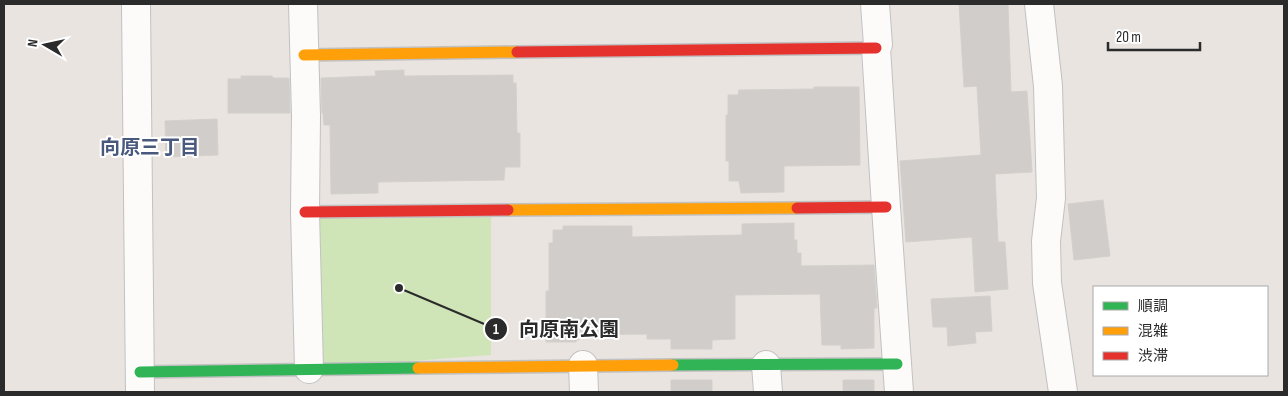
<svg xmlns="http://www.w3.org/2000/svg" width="1288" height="396" viewBox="0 0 1288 396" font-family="'Sofia Sans Condensed','Noto Sans JP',sans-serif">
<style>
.green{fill:#d0e5b7}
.building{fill:#d0cdca;stroke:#d4d0cc}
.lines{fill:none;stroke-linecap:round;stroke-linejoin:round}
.street-casing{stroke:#c2c1c2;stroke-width:30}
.fast-casing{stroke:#c2c1c2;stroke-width:14}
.slow-casing{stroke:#c2c1c2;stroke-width:14}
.jam-casing{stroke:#c2c1c2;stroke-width:14}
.street{stroke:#fcfbfa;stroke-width:28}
.fast{stroke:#30b455;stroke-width:11}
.slow{stroke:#ff9f0a;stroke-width:11}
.jam{stroke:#e5322d;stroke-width:11}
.labels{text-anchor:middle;stroke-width:4;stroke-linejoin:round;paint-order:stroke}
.neighbourhood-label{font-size:20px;font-weight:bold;fill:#49597e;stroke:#fff}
.leader{fill:none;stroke:#2b2b2b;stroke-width:2}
.callout-dot{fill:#2b2b2b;stroke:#fff;stroke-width:2}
.mark-label{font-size:15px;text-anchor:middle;font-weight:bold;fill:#fff}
.callout-label{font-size:20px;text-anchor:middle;font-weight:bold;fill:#2b2b2b;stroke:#fff;stroke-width:4;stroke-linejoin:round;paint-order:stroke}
</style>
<rect width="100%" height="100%" fill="#e9e4e0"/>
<path class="green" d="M491,211v144l-182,14 -4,-157z"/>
<path class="building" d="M959,4h49l3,88 16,-1 5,81 -37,2 3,68h7l3,47 -33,3 -3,-55 -66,5 -6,-81 81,-6 -4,-69 -13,1z
M404,70v6l109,-1v8h3l1,50h3v34h-15l-1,13 -126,2v11l-47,1 -1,-69h-6l-1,-12h-1l-1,-35 55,-2 -1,-5z
M241,76h31l1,2h16l1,35h-62v-34h13z
M814,87h45l1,78 -76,1v26l-43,1 -2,-12h-10v-20h-3v-46h2v-20h10l1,-5 75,-1z
M217,119l1,36 -52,2 -1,-36z
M1103,200l7,56 -36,4 -6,-56z
M794,223v17h3v13h4v13l73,-1 3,43h-3v40l-33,1v-4h-19l-2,-51 -85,1v44l-23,1v9h-41v-10h-24v-5l-68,1v5h-2l-1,2h-30v-51h3v-48h4v-13h10v-4h69v11l110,-2v-11z
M990,296l2,35 -17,1 1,11 -28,3 -1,-19h-14l-2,-28z
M671,380h41v12h-41z
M843,380h31v12h-31z"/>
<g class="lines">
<g class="street-casing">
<path id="street" d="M136,4l4,388
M303,4l3,112 -1,96 4,157
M875,4l3,41 -2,3 10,159 13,185
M1039,4l9,82 3,112 -5,43 1,42 16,109
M583,365l1,27
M766,365l2,27"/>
</g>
<g class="fast-casing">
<path id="fast" d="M673,365l224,-1
M140,372l278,-4"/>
</g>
<g class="slow-casing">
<path id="slow" d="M304,55l213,-3
M508,210l289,-2
M418,368l255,-3"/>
</g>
<g class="jam-casing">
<path id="jam" d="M517,52l359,-4
M797,208l89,-1
M305,212l203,-2"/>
</g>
<use href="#street" class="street"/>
<use href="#fast" class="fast"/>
<use href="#slow" class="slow"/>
<use href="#jam" class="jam"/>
</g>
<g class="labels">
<g class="neighbourhood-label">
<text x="150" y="154">向原三丁目</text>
</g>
</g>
<path class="leader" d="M399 288L496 329"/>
<g class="callout-dot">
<circle cx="399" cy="288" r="5"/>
<circle cx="496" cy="329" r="12"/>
</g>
<g class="mark-label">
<text x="496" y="334">1</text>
</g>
<g class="callout-label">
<text x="569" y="336">向原南公園</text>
</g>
<rect width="1288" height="396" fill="none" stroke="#2b2b2b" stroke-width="10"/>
<rect x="1093" y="286" width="175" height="90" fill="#ffffff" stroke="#aaaaaa"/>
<rect x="1103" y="302" width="25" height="8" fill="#30b455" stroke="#aaaaaa"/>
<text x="1138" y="311" font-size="15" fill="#2b2b2b">順調</text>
<rect x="1103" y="327" width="25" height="8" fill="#ff9f0a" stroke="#aaaaaa"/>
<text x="1138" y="336" font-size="15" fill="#2b2b2b">混雑</text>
<rect x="1103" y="352" width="25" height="8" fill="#e5322d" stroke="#aaaaaa"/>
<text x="1138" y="361" font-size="15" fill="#2b2b2b">渋滞</text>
<g transform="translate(45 45) rotate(279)" stroke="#ffffff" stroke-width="4" paint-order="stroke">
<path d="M0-4L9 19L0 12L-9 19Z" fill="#2b2b2b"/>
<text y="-8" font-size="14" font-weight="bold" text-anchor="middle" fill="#2b2b2b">N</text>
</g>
<path d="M1108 42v8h92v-8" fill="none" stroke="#2b2b2b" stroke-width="2.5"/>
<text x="1116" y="42" font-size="15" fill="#2b2b2b" stroke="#ffffff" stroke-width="4" paint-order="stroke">20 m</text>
</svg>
